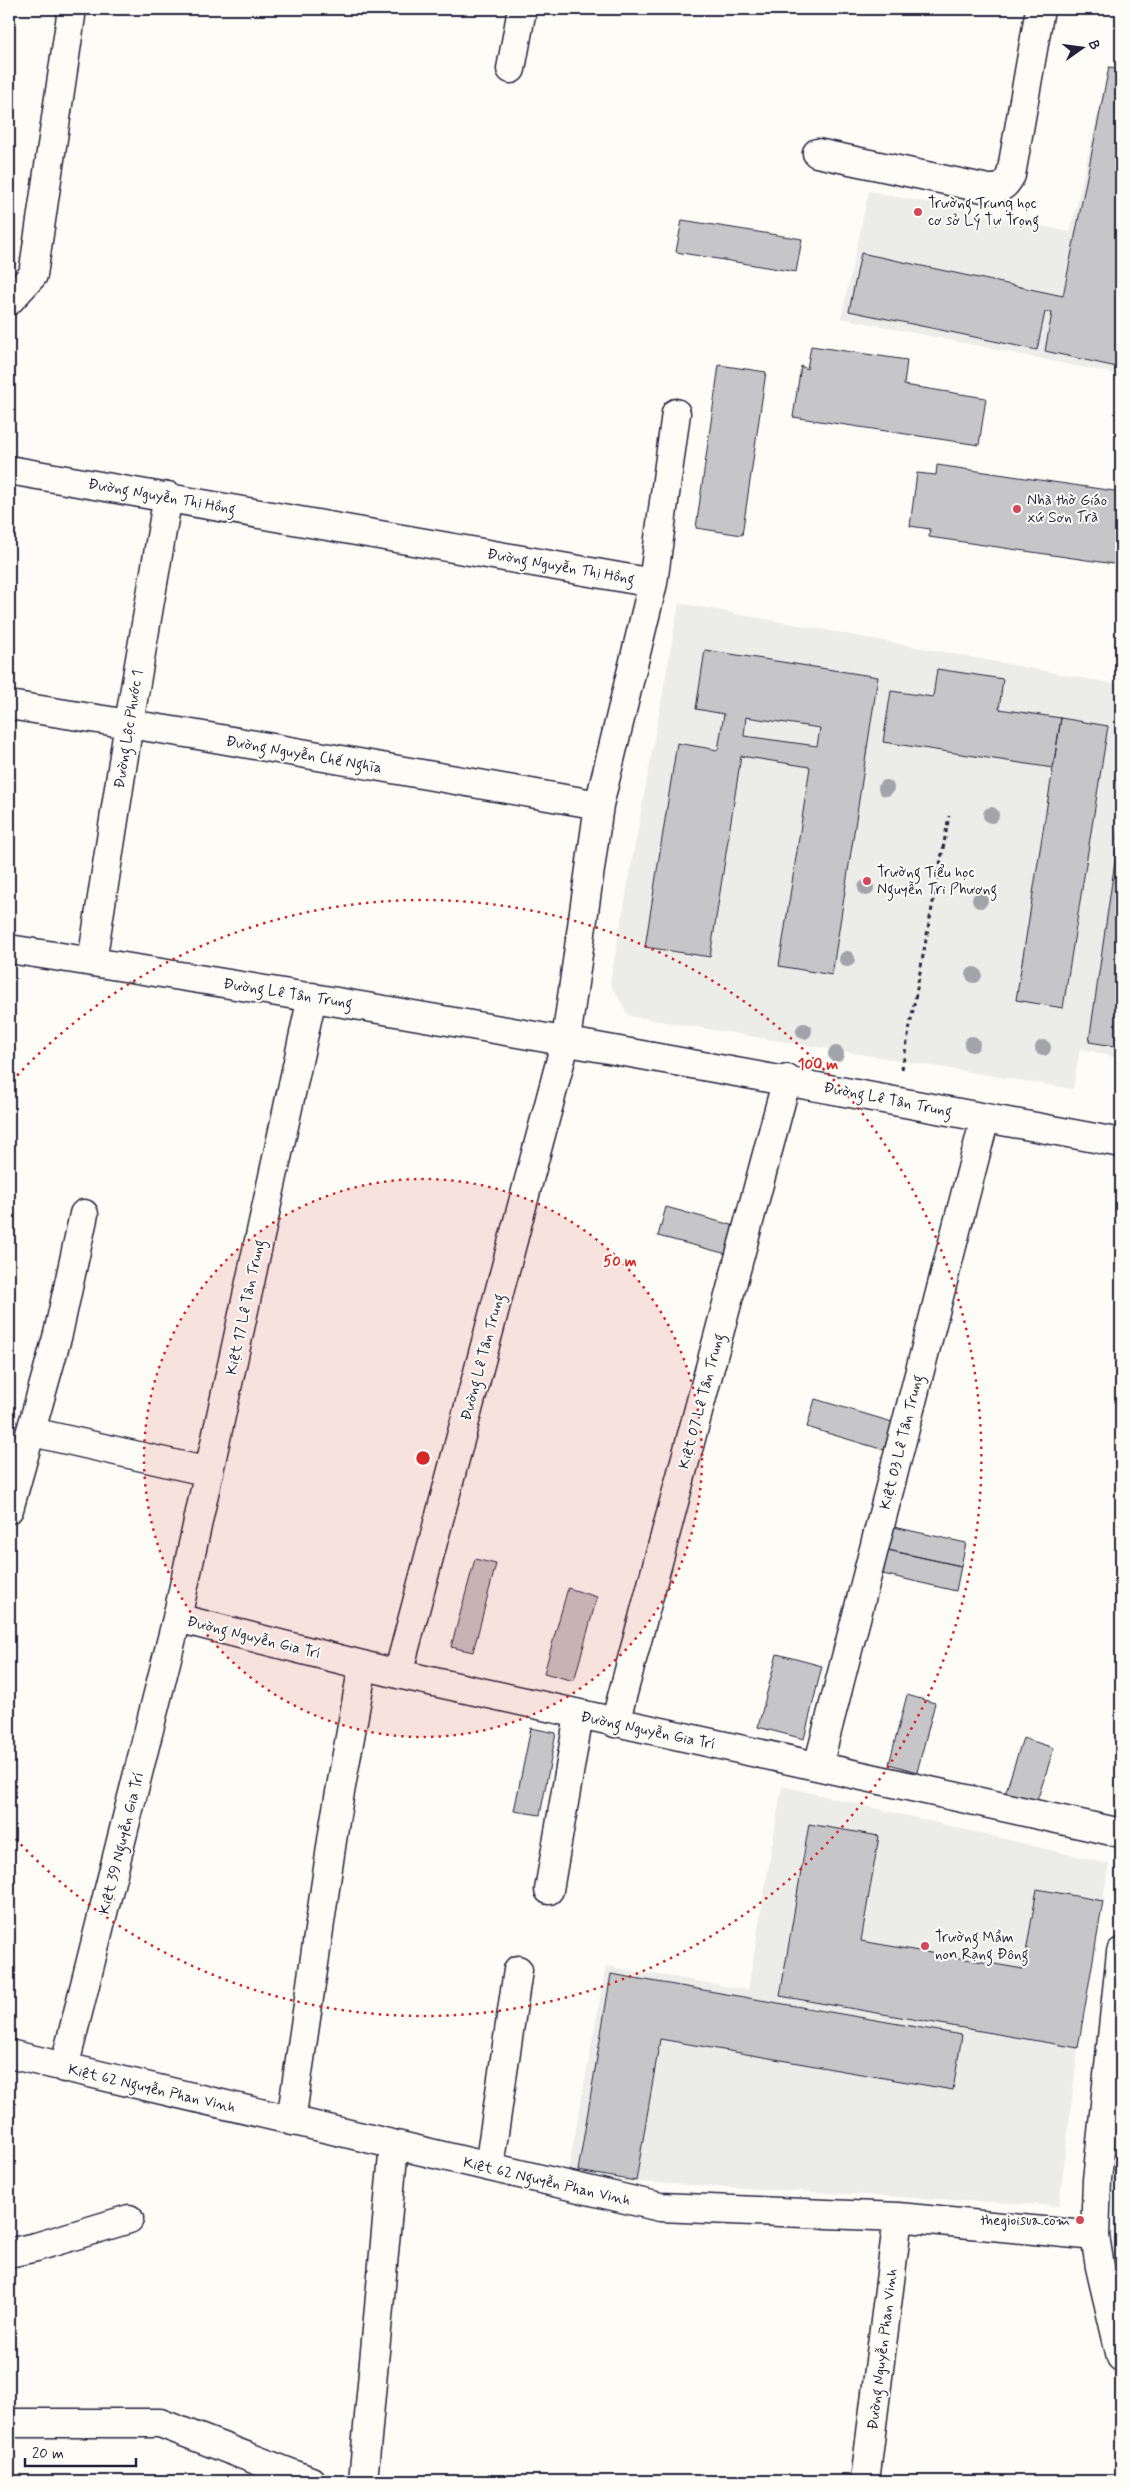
<svg xmlns="http://www.w3.org/2000/svg" width="1130" height="2490" viewBox="0 0 1130 2490" font-family="Mynerve,sans-serif">
<style>
.built{fill:#ecece9}
.building{fill:#c6c6c8;stroke:#22223b;fill-rule:evenodd}
.lines{fill:none;stroke-linecap:round;stroke-linejoin:round}
.minor-casing{stroke:#22223b;stroke-width:31}
.path{stroke:#22223b;stroke-width:3;stroke-dasharray:4 4;stroke-linecap:butt}
.minor{stroke:#fdfcf7;stroke-width:28}
.tree{fill:#a3a3aa}
.ring{fill:none;stroke:#d62828;stroke-width:2.5;stroke-dasharray:2.5 5}
.poi-dot{fill:#d1495b;stroke:#fdfcf7;stroke-width:2}
.labels{text-anchor:middle;stroke-width:4;stroke-linejoin:round;paint-order:stroke}
.poi-label{font-size:15px;fill:#22223b;stroke:#fdfcf7;text-anchor:start}
.street-label{font-size:15px;fill:#22223b;stroke:#fdfcf7}
.centre{fill:#d62828;stroke:#fdfcf7;stroke-width:2.5}
.ring-label{font-size:15px;text-anchor:middle;font-weight:bold;fill:#d62828;stroke:#fdfcf7;stroke-width:4;stroke-linejoin:round;paint-order:stroke}
</style>
<rect width="100%" height="100%" fill="#fdfcf7"/>
<filter id="ink" filterUnits="userSpaceOnUse"><feTurbulence type="fractalNoise" baseFrequency=".02" numOctaves="2"/><feDisplacementMap in="SourceGraphic" scale="10" xChannelSelector="R" yChannelSelector="G"/><feConvolveMatrix kernelMatrix="1 2 1 2 8 2 1 2 1" color-interpolation-filters="sRGB"/></filter>
<g filter="url(#ink)">
<path class="built" d="M1109,67l12,2v306l-280,-57 28,-127 201,41z
M679,603l442,82v374l-41,-11 -7,41 -444,-73 -19,-33z
M782,1786l327,78 -31,184 -19,158 -492,-28 39,-212 142,24z"/>
<path class="building" d="M1109,67l12,2v299l-76,-17 7,-38 -7,-1 -8,38 -188,-39 12,-58 202,43z
M682,220l120,19 -6,33 -120,-20z
M811,346l96,14 -3,25 82,13 -7,47 -186,-28 8,-51 6,3z
M719,365l47,7 -24,163 -46,-7z
M937,465l184,27v73l-192,-28 1,-8 -20,-3 7,-53 19,2z
M705,650l173,27 -46,298 -53,-9 31,-199 -69,-11 -31,201 -65,-10 32,-204 41,7 6,-36 -28,-5zM746,717l74,11 -3,18 -73,-10z
M937,669l66,10 -4,30 62,9 -8,50 -170,-26 8,-51 42,6z
M1061,718l47,8 -45,282 -47,-8z
M1121,819v228l-32,-5z
M666,1207l69,19 -8,28 -69,-18z
M815,1399l77,23 -8,28 -77,-23z
M894,1527l72,16 -5,23 -73,-16z
M888,1550l73,16 -5,25 -73,-17z
M475,1559l21,5 -23,88 -22,-5z
M568,1588l29,9 -23,84 -30,-8z
M777,1654l45,12 -18,73 -46,-12z
M907,1695l28,8 -18,69 -28,-8z
M531,1728l25,5 -16,82 -26,-4z
M1023,1738l31,10 -18,56 -31,-10z
M809,1824l70,12 -18,105 162,28 14,-80 66,12 -25,147 -298,-52z
M611,1974l351,61 -9,55 -293,-51 -24,142 -58,-10z"/>
<g class="lines">
<g class="minor-casing">
<path id="minor" d="M511,69l11,-60
M817,153l171,36c14,0 17,-3 23,-14l29,-166
M9,301l24,-26 39,-266
M9,470l644,113
M9,705l183,29 407,71
M9,949c372,57 742,125 1112,194
M92,962l37,-239 39,-227
M32,1432l177,40
M9,1509l49,-175 26,-120
M177,1618l221,56 723,159
M398,1674l168,-634 33,-235 54,-222 23,-170
M615,1723l172,-644
M818,1766l167,-648
M549,1890l30,-175
M1121,1952l-24,228 -2,56 5,31 21,90
M9,2054l651,153 238,10 197,19
M64,2068l113,-450 135,-621
M291,2121l44,-301 28,-155
M489,2167l29,-197
M9,2253l27,-6 93,-28
M9,2423h151l151,58
M363,2481l31,-336
M865,2481l33,-264"/>
</g>
<path class="path" d="M902,1069l47,-253"/>
<use href="#minor" class="minor"/>
</g>
<g class="tree">
<circle cx="886" cy="788" r="8"/>
<circle cx="991" cy="815" r="8"/>
<circle cx="866" cy="888" r="8"/>
<circle cx="980" cy="900" r="8"/>
<circle cx="847" cy="959" r="8"/>
<circle cx="974" cy="975" r="8"/>
<circle cx="804" cy="1031" r="8"/>
<circle cx="972" cy="1044" r="8"/>
<circle cx="1043" cy="1048" r="8"/>
<circle cx="836" cy="1054" r="8"/>
</g>
</g>
<circle cx="423" cy="1458" r="279" fill="#d62828" fill-opacity=".12"/>
<g class="ring">
<circle cx="423" cy="1458" r="279"/>
<path d="M12 1081A558 558 0 1 1 12 1835"/>
</g>
<g class="poi-dot">
<circle cx="918" cy="212" r="5"/>
<circle cx="1017" cy="509" r="5"/>
<circle cx="867" cy="881" r="5"/>
<circle cx="925" cy="1946" r="5"/>
<circle cx="1080" cy="2220" r="5"/>
</g>
<g class="labels">
<g class="poi-label">
<text x="928" y="208">Trường Trung học<tspan x="928" dy="17">cơ sở Lý Tự Trọng</tspan></text>
<text x="1027" y="505">Nhà thờ Giáo<tspan x="1027" dy="17">xứ Sơn Trà</tspan></text>
<text x="877" y="877">Trường Tiểu học<tspan x="877" dy="17">Nguyễn Tri Phương</tspan></text>
<text x="935" y="1942">Trường Mầm<tspan x="935" dy="17">non Rạng Đông</tspan></text>
<text x="1070" y="2225" text-anchor="end">thegioisua.com</text>
</g>
<g class="street-label">
<text transform="translate(162 496) rotate(10)" y="5">Đường Nguyễn Thị Hồng</text>
<text transform="translate(561 566) rotate(10)" y="5">Đường Nguyễn Thị Hồng</text>
<text transform="translate(128 729) rotate(-81)" y="5">Đường Lộc Phước 1</text>
<text transform="translate(304 754) rotate(10)" y="5">Đường Nguyễn Chế Nghĩa</text>
<text transform="translate(288 993) rotate(9)" y="5">Đường Lê Tân Trung</text>
<text transform="translate(888 1099) rotate(11)" y="5">Đường Lê Tân Trung</text>
<text transform="translate(245 1307) rotate(-78)" y="5">Kiệt 17 Lê Tân Trung</text>
<text transform="translate(482 1357) rotate(-75)" y="5">Đường Lê Tân Trung</text>
<text transform="translate(701 1401) rotate(-75)" y="5">Kiệt 07 Lê Tân Trung</text>
<text transform="translate(901 1442) rotate(-76)" y="5">Kiệt 03 Lê Tân Trung</text>
<text transform="translate(254 1637) rotate(14)" y="5">Đường Nguyễn Gia Trí</text>
<text transform="translate(648 1730) rotate(12)" y="5">Đường Nguyễn Gia Trí</text>
<text transform="translate(121 1843) rotate(-76)" y="5">Kiệt 39 Nguyễn Gia Trí</text>
<text transform="translate(152 2088) rotate(13)" y="5">Kiệt 62 Nguyễn Phan Vinh</text>
<text transform="translate(547 2181) rotate(13)" y="5">Kiệt 62 Nguyễn Phan Vinh</text>
<text transform="translate(882 2349) rotate(-83)" y="5">Đường Nguyễn Phan Vinh</text>
</g>
</g>
<circle cx="423" cy="1458" r="8" class="centre"/>
<g class="ring-label">
<text x="818" y="1069">100 m</text>
<text x="620" y="1266">50 m</text>
</g>
<rect width="1130" height="2490" fill="none" stroke="#fdfcf7" stroke-width="30"/>
<rect x="15" y="15" width="1100" height="2460" fill="none" stroke="#22223b" stroke-width="2" filter="url(#ink)"/>
<g transform="translate(1082 48) rotate(76)" stroke="#fdfcf7" stroke-width="4" paint-order="stroke">
<path d="M0-4L9 19L0 12L-9 19Z" fill="#22223b"/>
<text y="-8" font-size="14" font-weight="bold" text-anchor="middle" fill="#22223b">B</text>
</g>
<path d="M25 2458v8h111v-8" fill="none" stroke="#22223b" stroke-width="2.5"/>
<text x="32" y="2458" font-size="15" fill="#22223b" stroke="#fdfcf7" stroke-width="4" paint-order="stroke">20 m</text>
</svg>
